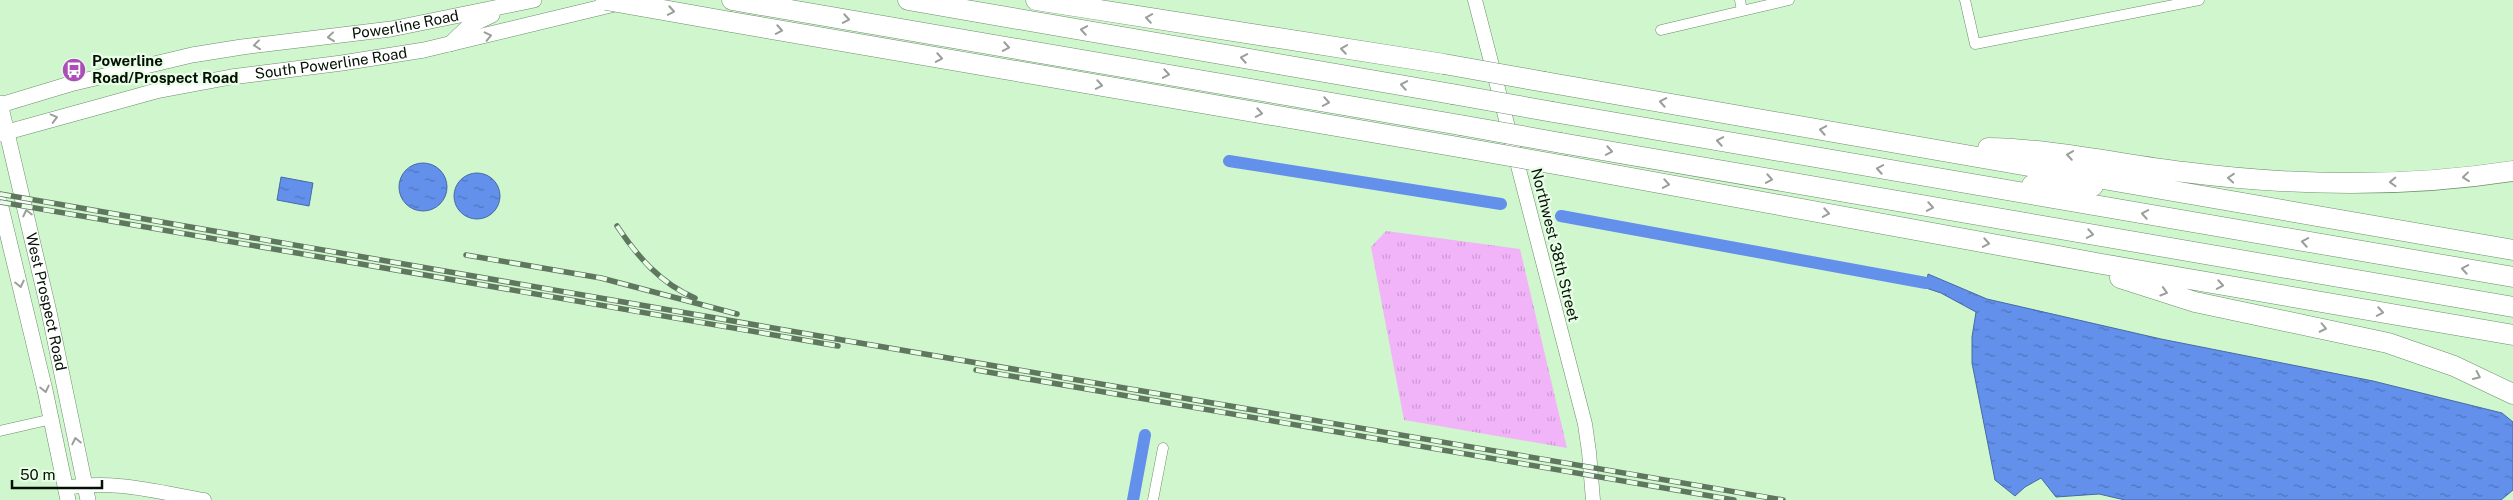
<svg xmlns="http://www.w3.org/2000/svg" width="2513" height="500" viewBox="0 0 2513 500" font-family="'Public Sans',sans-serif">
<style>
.park{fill:url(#park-tufts)}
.water{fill:url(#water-ripples);stroke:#466aa6}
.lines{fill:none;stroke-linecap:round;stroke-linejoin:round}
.canal{stroke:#6390eb;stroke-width:12}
.minor-casing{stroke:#6c8e6a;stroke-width:11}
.tertiary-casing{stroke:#6c8e6a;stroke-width:15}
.secondary-casing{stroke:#6c8e6a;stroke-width:16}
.motorway-casing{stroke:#6c8e6a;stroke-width:21}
.minor{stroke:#fff;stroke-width:10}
.tertiary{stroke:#fff;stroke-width:14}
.secondary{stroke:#fff;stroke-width:15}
.motorway{stroke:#fff;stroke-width:20}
.rail-casing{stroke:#5f775e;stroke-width:5.5}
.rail{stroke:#e8fee6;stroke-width:4;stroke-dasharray:11;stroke-linecap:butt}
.motorway-bridge-casing{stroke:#6c8e6a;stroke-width:21;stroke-linecap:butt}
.motorway-bridge{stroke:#fff;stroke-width:20}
.oneway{stroke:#9b9f9b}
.labels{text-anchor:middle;stroke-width:4.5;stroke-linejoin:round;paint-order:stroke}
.street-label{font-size:15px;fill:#041004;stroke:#e8fee6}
.poi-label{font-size:15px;font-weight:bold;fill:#041004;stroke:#e8fee6;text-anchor:start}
</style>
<defs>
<pattern id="park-tufts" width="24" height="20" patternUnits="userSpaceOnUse" patternTransform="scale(1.25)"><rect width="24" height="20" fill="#f1b4f8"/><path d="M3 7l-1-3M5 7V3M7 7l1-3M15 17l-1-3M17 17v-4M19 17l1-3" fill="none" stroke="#cd9ad3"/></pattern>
<pattern id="water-ripples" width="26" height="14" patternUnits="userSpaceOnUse" patternTransform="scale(1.25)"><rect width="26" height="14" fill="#6390eb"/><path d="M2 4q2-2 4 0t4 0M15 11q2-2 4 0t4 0" fill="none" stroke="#4f74bc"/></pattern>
</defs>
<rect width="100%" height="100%" fill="#d0f6ce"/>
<path class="park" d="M1386,231l134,18 47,199 -163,-28 -33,-173z"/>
<path class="water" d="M399 187a24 24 0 1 1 48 0a24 24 0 1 1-48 0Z
M454 196a23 23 0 1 1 46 0a23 23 0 1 1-46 0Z
M281,177l32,6 -4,23 -32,-6z
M1928,274l59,25 174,40 212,42 129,32 11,9v68l-12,10h-376l-26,-6 -43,3 -15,-19 -16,9 -10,9 -20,-16 -23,-117v-26l4,-25 -35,-19 -15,-5z"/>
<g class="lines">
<path class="canal" d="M1229,161l272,43
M1561,216l365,67
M1133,500l12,-65"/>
<g class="minor-casing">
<path id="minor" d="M1740,0l2,11
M1965,0l10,44 224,-44
M1661,30l128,-30
M0,431l52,-12
M1153,500l10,-52"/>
</g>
<g class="tertiary-casing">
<path id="tertiary" d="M1475,0l110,424 4,28 4,48
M65,488c47,-9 93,4 139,12"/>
</g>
<g class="secondary-casing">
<g id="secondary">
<path d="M450,44l19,-18 23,-11"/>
<path id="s1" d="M0,103l49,209 39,188"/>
<path id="s2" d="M0,105l70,-21 122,-29 50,-8 149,-18 143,-29"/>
<path id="s3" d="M0,134l156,-43 75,-14 111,-14 82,-13 195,-47"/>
<path d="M0,203l45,187 23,110"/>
</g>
</g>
<g class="motorway-casing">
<path id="motorway" d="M732,0l728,125
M908,0l544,94
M1036,0l408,64
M731,22l733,126
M1545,82l968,168
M1553,112l960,165
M1561,143l952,164
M1988,148c66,1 130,16 196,24 109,14 220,16 329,-1
M1566,166l536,98 411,71
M2032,185l61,1
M2120,278l75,24 193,41 66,23 59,28"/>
</g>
<use href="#minor" class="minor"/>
<use href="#tertiary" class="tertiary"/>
<use href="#secondary" class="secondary"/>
<use href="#motorway" class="motorway"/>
<g class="rail-casing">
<path id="rail" d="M0,194l854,148 929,158
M0,202l838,144
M617,226c20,30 44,58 78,72
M466,255l135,23 136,36
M976,370l758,130"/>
</g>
<use href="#rail" class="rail"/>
<g class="motorway-bridge-casing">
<path id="motorway-bridge" d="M606,0l125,22
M1444,64l101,18
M1452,94l101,18
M1460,125l101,18
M1464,148l102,18"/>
</g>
<use href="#motorway-bridge" class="motorway-bridge"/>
</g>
<defs><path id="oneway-chevron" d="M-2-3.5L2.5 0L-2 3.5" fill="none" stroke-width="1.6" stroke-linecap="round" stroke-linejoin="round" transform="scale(1.25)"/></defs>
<g class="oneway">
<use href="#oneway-chevron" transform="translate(671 11) rotate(10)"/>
<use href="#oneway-chevron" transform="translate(1149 18) rotate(-171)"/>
<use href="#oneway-chevron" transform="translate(846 19) rotate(10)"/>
<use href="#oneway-chevron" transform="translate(779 30) rotate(10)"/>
<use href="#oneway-chevron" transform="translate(1084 30) rotate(-170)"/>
<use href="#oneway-chevron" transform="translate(488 36) rotate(-13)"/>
<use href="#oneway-chevron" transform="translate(331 37) rotate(174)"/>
<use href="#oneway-chevron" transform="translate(257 45) rotate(173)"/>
<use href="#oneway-chevron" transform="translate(1006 47) rotate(10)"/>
<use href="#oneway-chevron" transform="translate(1344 49) rotate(-171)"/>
<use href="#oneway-chevron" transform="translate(939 58) rotate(10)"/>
<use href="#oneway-chevron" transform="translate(1244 58) rotate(-170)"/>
<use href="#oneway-chevron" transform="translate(1166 74) rotate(10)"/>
<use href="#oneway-chevron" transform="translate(1099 85) rotate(10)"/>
<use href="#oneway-chevron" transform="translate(1404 85) rotate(-170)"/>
<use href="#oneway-chevron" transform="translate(1326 102) rotate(10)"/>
<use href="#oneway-chevron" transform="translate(1663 102) rotate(-170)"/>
<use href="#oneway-chevron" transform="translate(1259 113) rotate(10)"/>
<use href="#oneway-chevron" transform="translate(54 118) rotate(-15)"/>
<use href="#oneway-chevron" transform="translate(1823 130) rotate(-170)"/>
<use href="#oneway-chevron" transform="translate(1720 141) rotate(-170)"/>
<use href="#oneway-chevron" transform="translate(1609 151) rotate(10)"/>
<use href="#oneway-chevron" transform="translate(2070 155) rotate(-171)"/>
<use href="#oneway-chevron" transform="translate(1880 169) rotate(-170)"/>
<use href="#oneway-chevron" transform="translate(2466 177) rotate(174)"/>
<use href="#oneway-chevron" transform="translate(2231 178) rotate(-175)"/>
<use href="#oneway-chevron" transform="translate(1769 179) rotate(10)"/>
<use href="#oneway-chevron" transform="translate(2393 182) rotate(178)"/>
<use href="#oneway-chevron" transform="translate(1666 184) rotate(10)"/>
<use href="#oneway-chevron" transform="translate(1930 207) rotate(10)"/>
<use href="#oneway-chevron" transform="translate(27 213) rotate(-103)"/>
<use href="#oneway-chevron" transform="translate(1826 213) rotate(10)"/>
<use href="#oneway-chevron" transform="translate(2145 214) rotate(-170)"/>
<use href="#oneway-chevron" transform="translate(2090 234) rotate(10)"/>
<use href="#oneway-chevron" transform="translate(2305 242) rotate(-170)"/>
<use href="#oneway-chevron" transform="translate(1986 243) rotate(10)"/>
<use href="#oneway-chevron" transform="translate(2465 269) rotate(-170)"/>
<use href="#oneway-chevron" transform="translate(20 284) rotate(77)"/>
<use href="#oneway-chevron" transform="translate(2220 285) rotate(10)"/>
<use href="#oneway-chevron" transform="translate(2164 292) rotate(17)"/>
<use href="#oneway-chevron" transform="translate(2380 312) rotate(10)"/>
<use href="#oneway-chevron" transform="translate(2323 328) rotate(12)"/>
<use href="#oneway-chevron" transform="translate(2477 376) rotate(25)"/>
<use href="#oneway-chevron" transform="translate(45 389) rotate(77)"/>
<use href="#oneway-chevron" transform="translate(76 441) rotate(-102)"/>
</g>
<defs>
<g id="bus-disc" transform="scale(1.25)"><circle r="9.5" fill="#ac4eb7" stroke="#e8fee6"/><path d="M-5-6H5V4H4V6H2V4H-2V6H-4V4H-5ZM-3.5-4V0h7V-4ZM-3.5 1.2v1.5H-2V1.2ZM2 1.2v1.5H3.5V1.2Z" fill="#fff"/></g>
</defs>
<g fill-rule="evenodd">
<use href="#bus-disc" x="74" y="70"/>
</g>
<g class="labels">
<g class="street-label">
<text dy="5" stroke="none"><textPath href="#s2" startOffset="414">Powerline Road</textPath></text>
<text dy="5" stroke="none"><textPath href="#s3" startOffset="339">South Powerline Road</textPath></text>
<text transform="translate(1555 245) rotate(76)" y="5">Northwest 38th Street</text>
<text dy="5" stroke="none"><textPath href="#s1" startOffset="204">West Prospect Road</textPath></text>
</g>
<g class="poi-label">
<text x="92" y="66">Powerline<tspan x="92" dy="17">Road/Prospect Road</tspan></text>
</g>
</g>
<path d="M12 480v8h90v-8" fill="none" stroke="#041004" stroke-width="2.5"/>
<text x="20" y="480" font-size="15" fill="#041004" stroke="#e8fee6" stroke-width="4" paint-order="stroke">50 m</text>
</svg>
